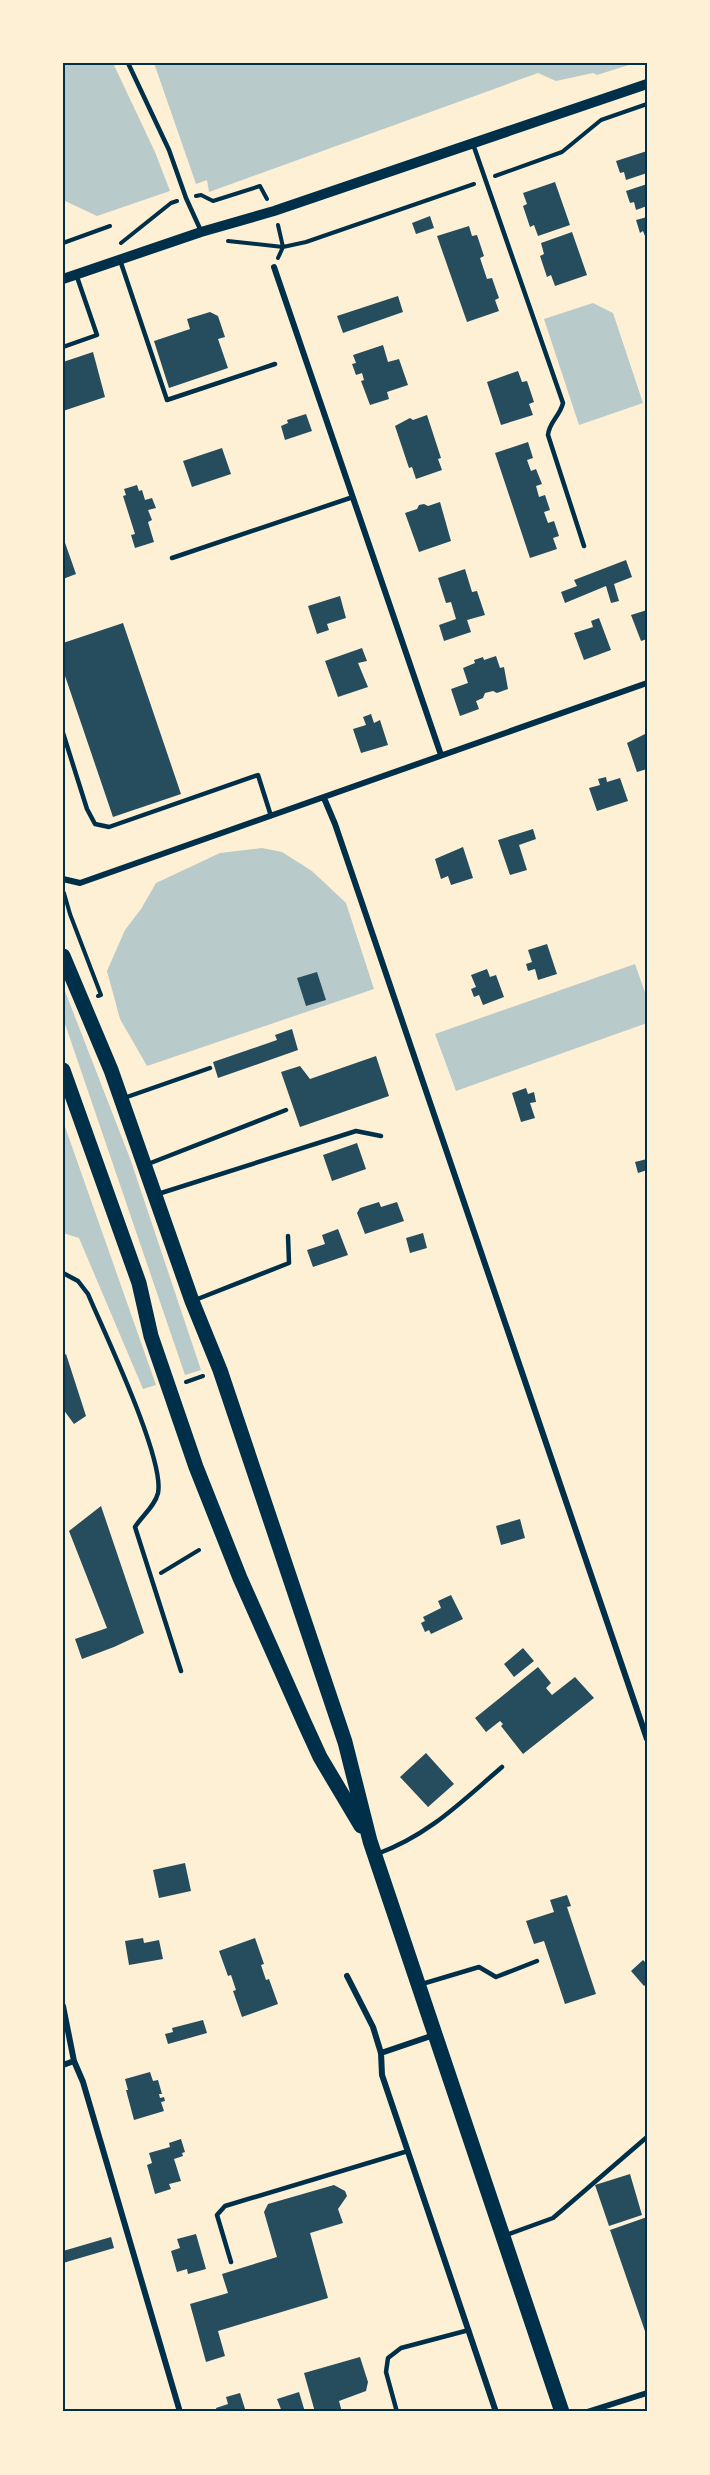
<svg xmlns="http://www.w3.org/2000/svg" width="710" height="2475" viewBox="0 0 710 2475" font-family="'DejaVu Sans',sans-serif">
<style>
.green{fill:#b9caca}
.building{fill:#264d5e}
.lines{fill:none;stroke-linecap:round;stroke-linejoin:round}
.path{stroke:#003049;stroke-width:4}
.service{stroke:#003049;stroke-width:4.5}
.minor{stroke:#003049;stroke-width:6}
.tertiary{stroke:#003049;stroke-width:10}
.primary{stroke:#003049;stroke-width:15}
.neatline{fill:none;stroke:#003049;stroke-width:2}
</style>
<rect width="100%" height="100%" fill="#fdf0d5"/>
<path class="green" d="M63,63h50l42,89 15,39 -73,25 -34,-16z
M154,63h481l-38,12 -4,-2 -37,8 -18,-8 -329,119 -2,-12 -11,4z
M593,303l20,10 30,90 -64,22 -35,-106z
M262,848l20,4 30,19 34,32 28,86 -227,77 -27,-47 -13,-48 18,-41 16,-21 15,-26 64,-30z
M635,964l12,34v25l-191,68 -21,-57z
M63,986l68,175 70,209 -16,5 -122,-357z
M63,1121l93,264 -13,4 -64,-151 -16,-5z"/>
<path class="building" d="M647,151v22l-21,7 -2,-8 -4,1 -4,-12z
M555,182l15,43 -32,11 -4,-11 -4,2 -7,-21 4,-2 -4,-11z
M647,184v22l-11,4 -2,-8 -4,1 -4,-12z
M430,216l4,12 -18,6 -4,-11z
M647,217v24l-4,-10 -3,2 -4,-13z
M469,226l3,10 5,-1 7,21 -4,2 7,21 5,-1 7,20 -4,2 4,11 -32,11 -30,-86z
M572,232l15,43 -32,11 -4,-11 -4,2 -7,-21 4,-2 -3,-11z
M398,296l5,16 -60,21 -6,-17z
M210,312l8,4 7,21 -7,2 10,29 -59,20 -15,-47 36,-12 -3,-10z
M383,345l5,17 11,-3 9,26 -21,7 2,7 -19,6 -9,-24 3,-1 -2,-7 -6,2 -4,-11 4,-1 -3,-8z
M93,352l12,45 -42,14v-49z
M518,371l4,11 5,-1 7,21 -5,2 4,11 -32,10 -14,-43z
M306,414l6,17 -27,9 -4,-14 7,-3 -1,-3z
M427,415l14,43 -3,1 4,11 -26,9 -4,-12 -3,1 -14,-42 15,-8 3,2z
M528,442l5,16 -6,2 4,11 5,-2 6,15 -6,2 3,11 6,-2 5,15 -6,2 4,11 6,-2 5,15 -6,2 4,11 -27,9 -35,-105z
M222,448l9,26 -39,13 -9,-26z
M137,485l2,6 3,-1 3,10 7,-2 4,10 -8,2 4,10 -4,2 6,20 -19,6 -4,-13 4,-1 -12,-38 3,-1 -2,-6z
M440,502l11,39 -32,11 -14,-39 12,-4 2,-4 5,-1 4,2z
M63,537l13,37 -13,5z
M626,560l6,17 -18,7 5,17 -8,2 -5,-17 -41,17 -4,-11 16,-6 -3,-6z
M465,569l7,23 5,-1 8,24 -18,5 4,12 -27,9 -5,-16 17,-6 -5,-17 -5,1 -8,-25z
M340,596l6,22 -19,6 2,6 -12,4 -9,-28z
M647,610v29l-6,2 -10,-26z
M599,618l12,32 -27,10 -10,-27 19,-6 -2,-6z
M123,623l58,171 -68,23 -50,-147v-27z
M362,648l5,13 -9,2 10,24 -30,10 -13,-36z
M496,656l4,12 4,-1 4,22 -11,4 -4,-2 -8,2 -2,5 -7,3 3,8 -19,7 -9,-27 17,-6 -5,-15 12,-5 -1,-3 9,-3 1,3z
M371,714l3,9 6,-3 8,25 -27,8 -8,-24 13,-4 -3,-8z
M645,734l2,35 -10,3 -10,-29z
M606,777l1,5 13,-4 8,23 -31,10 -8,-23 11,-3 -2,-6z
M533,829l3,10 -17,6 8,25 -17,5 -12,-35z
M463,847l10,31 -22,7 -3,-9 -7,3 -6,-20z
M547,944l10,30 -19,6 -3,-11 -7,2 -2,-7 6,-2 -4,-12z
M487,969l3,8 6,-2 8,22 -21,8 -4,-10 -5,2 -3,-8 5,-2 -5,-12z
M317,972l9,28 -20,6 -9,-28z
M292,1029l6,21 -80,28 -5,-16 64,-22 -2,-5z
M376,1056l13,40 -89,31 -19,-55 19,-6 10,13z
M526,1088l2,6 6,-2 2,10 -6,1 5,15 -14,4 -9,-29z
M357,1143l9,26 -34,12 -9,-26z
M647,1159v11l-9,3 -3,-11z
M379,1202l2,5 16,-5 7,19 -39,13 -8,-21 3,-5z
M338,1229l10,26 -35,12 -6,-17 18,-6 -3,-9z
M423,1233l4,15 -17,5 -4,-15z
M66,1354l20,62 -12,8 -11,-15v-53z
M101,1506l43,127 -30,14 -32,12 -7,-20 32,-11 -38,-97z
M520,1519l5,19 -24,7 -5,-19z
M451,1595l12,24 -32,15 -2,-4 -4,2 -4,-9 4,-2 -2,-4 18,-9 -3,-7z
M523,1648l11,13 -20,16 -10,-13z
M538,1667l13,16 -5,5 6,7 23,-18 19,21 -71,56 -22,-28 2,-2 -3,-3 -14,11 -11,-14z
M426,1753l28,31 -26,23 -28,-30z
M185,1863l6,28 -32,7 -6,-28z
M567,1895l4,11 -4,1 29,87 -31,10 -21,-63 -10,3 -8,-23 28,-9 -4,-12z
M143,1938l1,5 15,-3 4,19 -34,6 -4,-24z
M255,1938l9,26 -3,1 5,15 3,-1 9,25 -36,13 -9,-26 3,-1 -5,-15 -3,1 -9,-25z
M643,1960l4,4v20l-3,2 -13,-15z
M203,2020l4,13 -39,11 -3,-10 8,-2 -1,-4z
M150,2072l3,9 5,-1 4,14h-3l1,4 4,-1 1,4 -4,1 3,9 -30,9 -8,-30h2l-3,-11z
M181,2139l4,13 -3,1 1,3 -9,3 7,22 -12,3 2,5 -16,5 -8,-29 5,-2 -3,-10 21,-6 -1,-4z
M630,2174l12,41 -33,11 -14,-41z
M334,2185l11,6 2,5 -9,13 5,14 -33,10 18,65 -110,33 7,25 -19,6 -16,-58 38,-11 -6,-19 55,-17 -13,-45 4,-8z
M647,2217v120l-37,-107z
M196,2234l10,35 -18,5 -1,-5 -10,3 -6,-21 9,-3 -3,-9z
M111,2237l3,11 -51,15v-12z
M360,2357l8,25 -2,9 -27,10 3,11h-27l-11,-39z
M299,2392l6,20h-23l-5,-13z
M240,2393l6,19h-29l-1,-4 12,-4 -2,-7z"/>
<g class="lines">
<path class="path" d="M495,176l67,-24 39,-32 46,-16
M196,196l5,-1 12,6 47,-15 7,13
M278,225l5,22 -5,11
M228,241l55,6 23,-5 168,-58
M63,243l47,-17
M121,243l50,-40 6,-2
M64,893l6,21 31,81 -3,1
M186,1382l17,-6
M161,1573l38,-23"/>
<path class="service" d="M128,63l41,87 17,48 15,33
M473,144l90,259c-3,13 -14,19 -15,32l36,111
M120,260l47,140 108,-36
M63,347l34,-12 -21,-61
M172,558l181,-61
M63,733l24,76 8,15 14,3 149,-52 13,41
M124,1098l86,-30
M148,1164l138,-54
M158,1194l198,-63 25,5
M63,1273l15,8 10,13c16,38 77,165 70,199 -3,13 -16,23 -23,34l46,144
M195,1300l94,-37 -1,-27
M377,1854c52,-19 84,-52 125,-87
M422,1984l57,-17 17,10 41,-16
M506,2235l47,-17 94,-81
M231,2262l-14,-47 8,-9 183,-55
M397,2412l-11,-40 2,-14 13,-10 68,-18"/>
<path class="minor" d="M274,267l167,488
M324,798l11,26 312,915
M63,879l17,4 567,-200
M347,1976l26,51 8,26
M63,2006l11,55 9,21 97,330
M434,2035l-53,18 1,22 114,337
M63,2065l11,-4
M587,2412l60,-19"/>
<path class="tertiary" d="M63,279l138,-47 73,-21 373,-127"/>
<path class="primary" d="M63,956l48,114 81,231 28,69 125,372 25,99 192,571
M63,1070l76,213 12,53 45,131 44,111 64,144 16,35 41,69"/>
</g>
<rect width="710" height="2475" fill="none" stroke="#fdf0d5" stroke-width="129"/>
<rect x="64" y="64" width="582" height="2346" class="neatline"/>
</svg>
